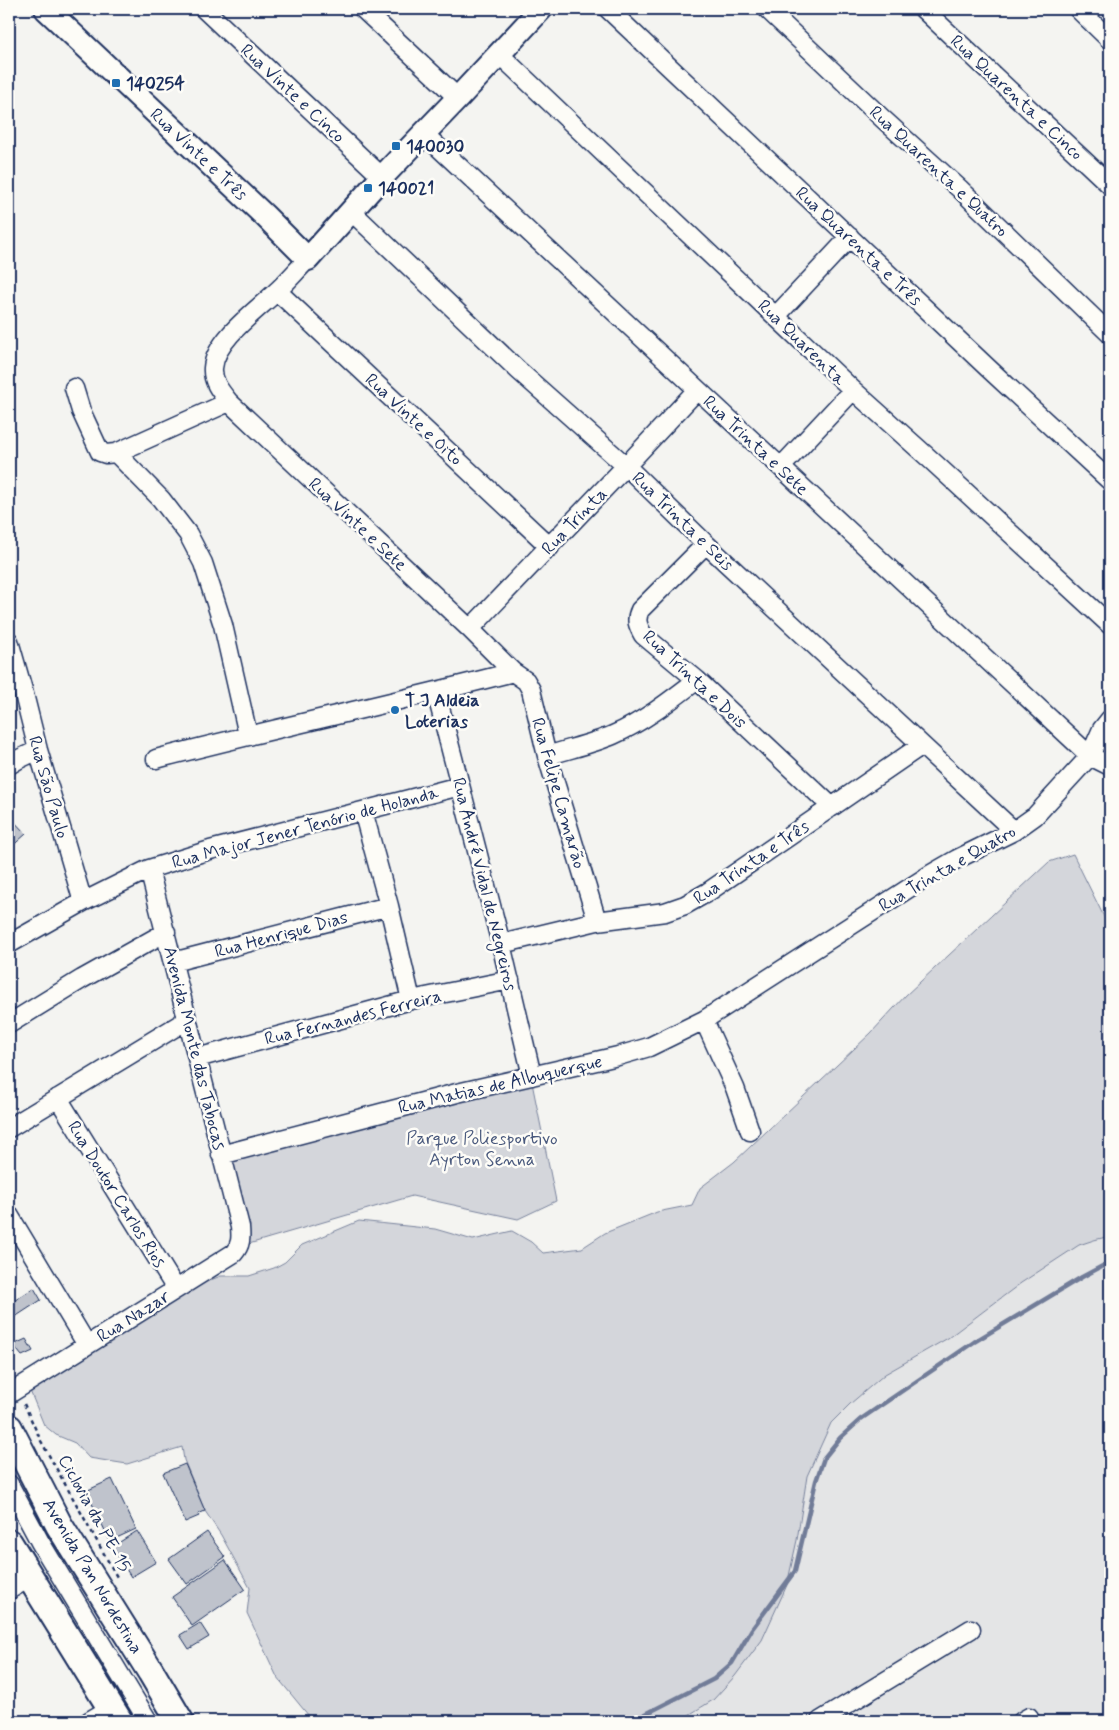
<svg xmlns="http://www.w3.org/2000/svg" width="1119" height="1730" viewBox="0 0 1119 1730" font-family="Mynerve,sans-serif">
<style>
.built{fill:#e4e5e6}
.green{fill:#d4d6db;stroke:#78829c}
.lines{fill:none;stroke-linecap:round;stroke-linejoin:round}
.stream{stroke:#717c98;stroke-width:4.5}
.building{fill:#bfc3cc;stroke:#1b2f5e}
.minor-casing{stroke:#1b2f5e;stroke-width:21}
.major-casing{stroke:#1b2f5e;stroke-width:26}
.highway-casing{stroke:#1b2f5e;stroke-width:30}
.path{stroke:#1b2f5e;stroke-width:2.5;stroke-dasharray:4 4;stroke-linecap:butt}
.minor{stroke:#fdfcf7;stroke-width:18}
.major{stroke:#fdfcf7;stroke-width:22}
.highway{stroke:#fdfcf7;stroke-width:26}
.poi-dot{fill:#1f6fb2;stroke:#fdfcf7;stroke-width:2}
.labels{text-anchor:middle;stroke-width:5;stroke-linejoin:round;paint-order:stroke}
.poi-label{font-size:18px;font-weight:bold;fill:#1b2f5e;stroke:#fdfcf7;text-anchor:start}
.street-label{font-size:18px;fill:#1b2f5e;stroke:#fdfcf7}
.park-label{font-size:18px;fill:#49597d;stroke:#fdfcf7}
</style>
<rect width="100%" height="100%" fill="#f4f4f1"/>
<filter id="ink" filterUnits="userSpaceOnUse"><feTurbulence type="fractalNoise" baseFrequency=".02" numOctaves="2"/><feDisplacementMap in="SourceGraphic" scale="10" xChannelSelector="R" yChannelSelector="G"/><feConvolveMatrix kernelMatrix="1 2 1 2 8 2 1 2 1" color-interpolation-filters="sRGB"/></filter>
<g filter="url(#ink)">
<path class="built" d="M1110,1235v486h-431l23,-13 95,-168 10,-64 24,-53 19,-19 35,-30 63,-36 73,-55 58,-38z"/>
<path class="green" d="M1073,854l37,75v307l-16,4 -15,5 -58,38 -73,55 -63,36 -35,30 -19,19 -24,53 -10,64 -10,45 -25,55 -27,36 -22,24 -34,21h-366l-36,-44 -30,-64 3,-25 -29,-53 -16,-24 -21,-51 -2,-13 -55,17 -38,-6 -14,-15 -19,-8 -12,-10 -16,-39 47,-23 105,-68 25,-13 16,-6h28l25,-8 11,-6 17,-17 57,-24 76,8 38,11 39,-9 19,11 12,11 39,-5 23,-15 52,-21 35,-7 8,-17 34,-26 137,-129 35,-38 143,-133z
M530,1073l26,128 -38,18 -106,-23 -170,50 -25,-96z"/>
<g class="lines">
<path class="stream" d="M632,1721l82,-42 18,-16 20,-34 43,-58 21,-90 8,-23 16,-20 21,-19 113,-77 108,-65 28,-15"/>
</g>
<path class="building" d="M9,816l17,18 -17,15z
M34,1288l7,12 -26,17 -6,-10v-3z
M26,1339l7,12 -11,5 -9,-11z
M185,1464l20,47 -7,3 1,2 -14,6 -22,-49z
M112,1479l24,50 -26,12 -24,-50z
M137,1531l19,31 -25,15 -19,-30z
M207,1532l18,25 -38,27 -18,-25z
M225,1560l20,29 -53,37 -20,-29z
M200,1623l9,14 -20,12 -9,-14z"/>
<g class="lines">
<g class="minor-casing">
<path id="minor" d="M204,9l178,168
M363,9l95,89
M608,9l381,360 121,112
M767,9l116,110 77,70 150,145
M923,9l187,176
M1078,9l32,31
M498,53l355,337 78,70 179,165
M423,133l667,623 20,10
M351,211l167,159 108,96 80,78 308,287
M308,259c-11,11 -21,23 -32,33 -20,19 -61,48 -63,76 -1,14 8,24 16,34l241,227 43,43 13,9 5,9 16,66 50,165
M277,291l273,256
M776,316l74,-79
M74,388l7,23 19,41 6,2 10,-1 45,46 27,35 15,29 20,62 25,110
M116,453l113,-51
M781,467l72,-77
M706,544l-66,66c-5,10 -2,16 3,25l54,45 135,127
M470,629l156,-163 71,-76
M9,641l14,49 15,60 45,152
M436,692l65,252 31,132
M547,756c21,-7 45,-12 66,-21 30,-13 58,-35 84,-55
M156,759c118,-31 238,-56 357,-87
M9,765l10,-6 19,-9
M363,811l26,95 22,94
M9,944l74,-42 66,-33 61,-19 250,-64
M501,944l96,-23 68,-9 20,-7 23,-13 214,-147
M173,962l216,-56
M704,1020l31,68 15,43
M9,1024l73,-45 84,-47
M197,1058l214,-58 99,-20
M58,1098l118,191
M9,1128l178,-108
M221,1155l236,-62 161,-37 31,-9 55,-27 227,-146 26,-15 57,-28 21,-15 55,-60 12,-27 8,-10
M9,1215l78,130
M9,1394l225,-141c7,-8 7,-15 6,-26l-91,-358
M9,1484l31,58 108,179
M9,1590l20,-12
M89,1721l22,-13
M820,1721l151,-92
M1022,1721l7,-4"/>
</g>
<g class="major-casing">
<path id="major" d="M46,9l219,207 43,43 74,-82 76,-79 83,-89"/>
</g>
<g class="highway-casing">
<path id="highway" d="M9,1428l50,97 92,147 29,49
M9,1543l110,178"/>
</g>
<path class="path" d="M24,1404l17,37 76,136"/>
<use href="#minor" class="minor"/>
<use href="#major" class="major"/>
<use href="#highway" class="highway"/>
</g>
</g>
<g class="poi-dot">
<rect x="111" y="78" width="10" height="10" rx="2.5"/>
<rect x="391" y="141" width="10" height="10" rx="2.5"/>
<rect x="363" y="183" width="10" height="10" rx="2.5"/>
<circle cx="395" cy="710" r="5"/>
</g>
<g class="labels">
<g class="poi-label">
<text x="126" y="89">140254</text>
<text x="406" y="152">140030</text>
<text x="378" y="194">140021</text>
<text x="405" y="706">T J Aldeia<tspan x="405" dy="21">Loterias</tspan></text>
</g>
<g class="street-label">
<text transform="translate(293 93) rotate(43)" y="6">Rua Vinte e Cinco</text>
<text transform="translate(1017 97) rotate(43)" y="6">Rua Quarenta e Cinco</text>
<text transform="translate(199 154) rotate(43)" y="6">Rua Vinte e Três</text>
<text transform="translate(939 171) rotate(43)" y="6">Rua Quarenta e Quatro</text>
<text transform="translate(859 246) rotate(43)" y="6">Rua Quarenta e Três</text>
<text transform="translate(802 342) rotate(44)" y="6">Rua Quarenta</text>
<text transform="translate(414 419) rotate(43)" y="6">Rua Vinte e Oito</text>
<text transform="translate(756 445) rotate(43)" y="6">Rua Trinta e Sete</text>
<text transform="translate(574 521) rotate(-46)" y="6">Rua Trinta</text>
<text transform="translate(683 521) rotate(44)" y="6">Rua Trinta e Seis</text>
<text transform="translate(358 524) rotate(43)" y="6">Rua Vinte e Sete</text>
<text transform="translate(695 679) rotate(43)" y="6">Rua Trinta e Dois</text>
<text transform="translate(49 787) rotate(74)" y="6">Rua São Paulo</text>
<text transform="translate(559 793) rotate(74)" y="6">Rua Felipe Camarão</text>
<text transform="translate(305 827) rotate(-15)" y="6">Rua Major Jener Tenório de Holanda</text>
<text transform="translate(751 862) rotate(-34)" y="6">Rua Trinta e Três</text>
<text transform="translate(947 868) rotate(-30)" y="6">Rua Trinta e Quatro</text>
<text transform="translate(485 884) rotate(76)" y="6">Rua André Vidal de Negreiros</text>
<text transform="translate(281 934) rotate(-15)" y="6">Rua Henrique Dias</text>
<text transform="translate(353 1017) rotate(-14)" y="6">Rua Fernandes Ferreira</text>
<text transform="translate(195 1048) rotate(76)" y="6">Avenida Monte das Tabocas</text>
<text transform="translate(500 1084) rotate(-13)" y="6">Rua Matias de Albuquerque</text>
<text transform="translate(117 1194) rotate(58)" y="6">Rua Doutor Carlos Rios</text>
<text transform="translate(133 1316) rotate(-32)" y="6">Rua Nazar</text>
<text transform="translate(95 1513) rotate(61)" y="6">Ciclovia da PE-15</text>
<text transform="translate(93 1576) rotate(59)" y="6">Avenida Pan Nordestina</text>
</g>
<g class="park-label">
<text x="482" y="1144">Parque Poliesportivo<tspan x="482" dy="21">Ayrton Senna</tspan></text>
</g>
</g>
<rect width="1119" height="1730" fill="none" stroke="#fdfcf7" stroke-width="30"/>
<rect x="15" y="15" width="1089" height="1700" fill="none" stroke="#1b2f5e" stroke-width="2" filter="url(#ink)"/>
</svg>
